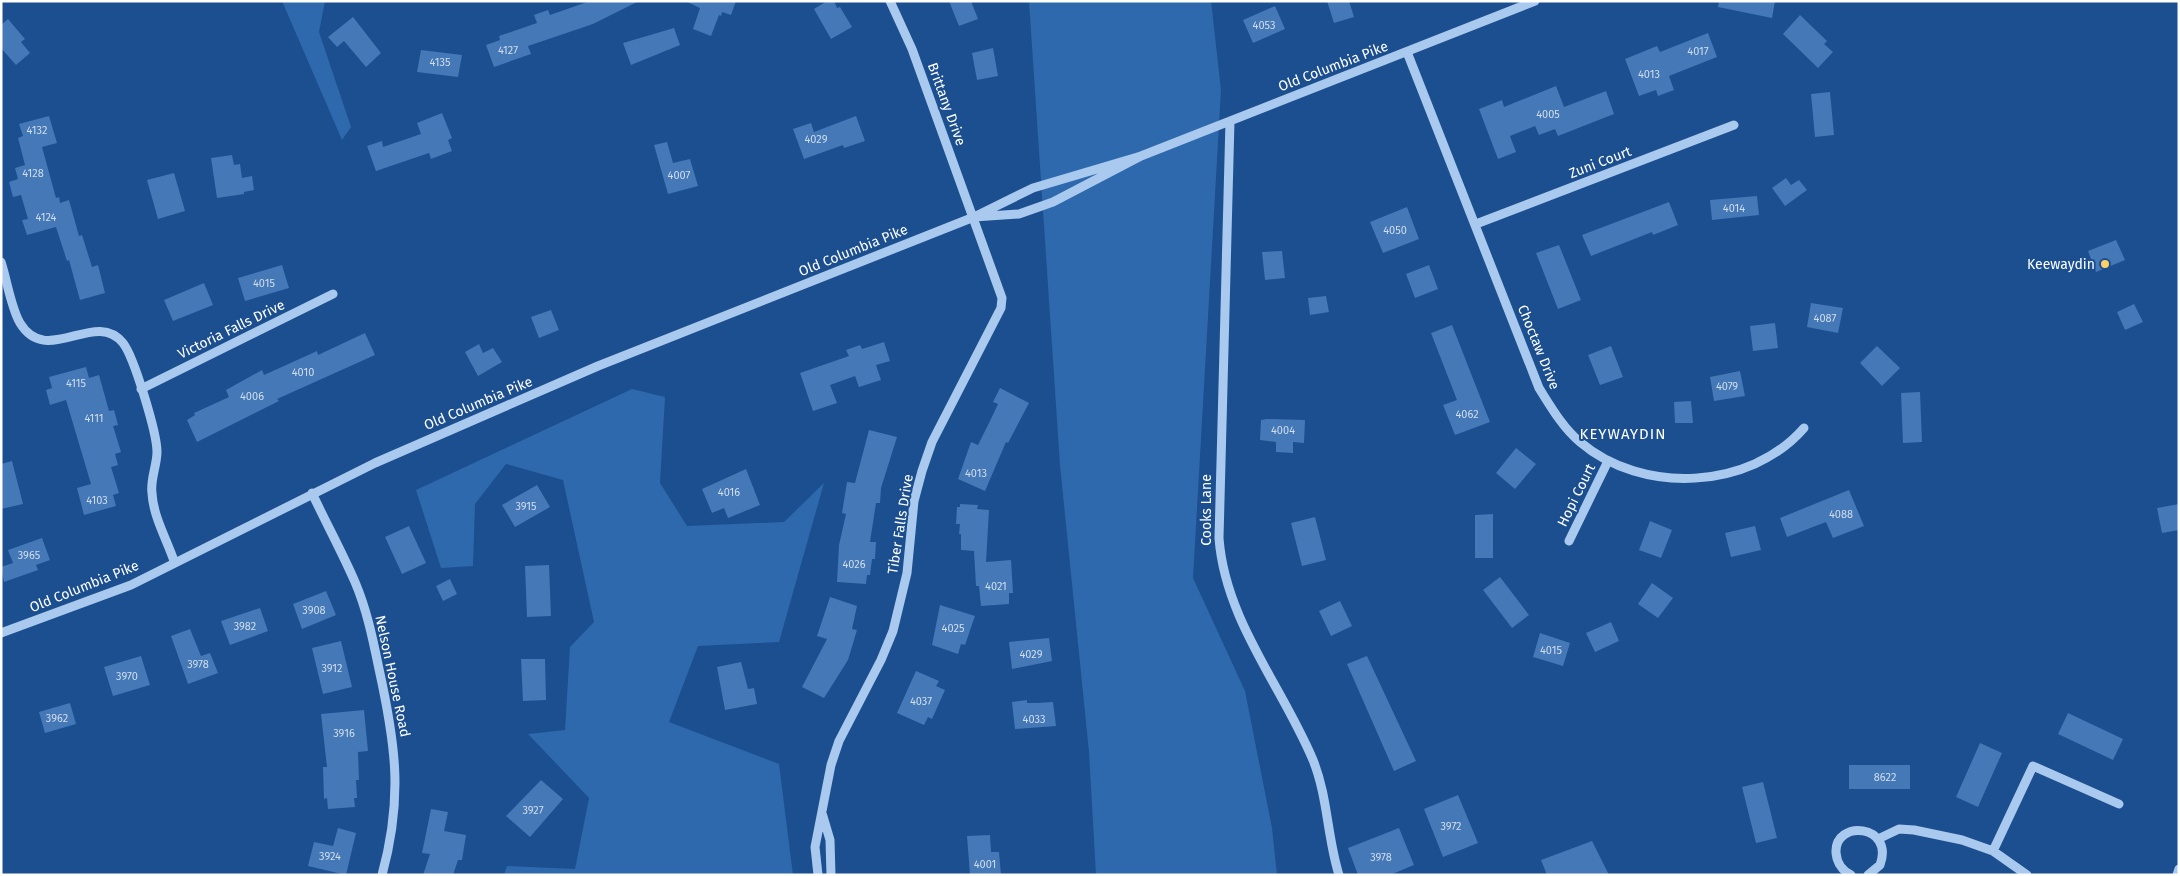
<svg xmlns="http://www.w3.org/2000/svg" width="2180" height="876" viewBox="0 0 2180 876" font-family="'Fira Sans',sans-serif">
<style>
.green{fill:#2e69ad}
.building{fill:#4478b7}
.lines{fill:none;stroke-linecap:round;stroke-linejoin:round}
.minor{stroke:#a9c9ee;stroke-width:9}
.poi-dot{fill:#ffd166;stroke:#1b4f8f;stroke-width:2}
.labels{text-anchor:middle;stroke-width:4;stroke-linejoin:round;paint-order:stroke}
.number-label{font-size:11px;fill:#d0dded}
.street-label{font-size:14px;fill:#fff;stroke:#1b4f8f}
.poi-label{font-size:14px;fill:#fff;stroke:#1b4f8f;text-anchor:end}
.neighbourhood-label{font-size:15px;letter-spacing:1px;fill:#fff;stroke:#1b4f8f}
</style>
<rect width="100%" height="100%" fill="#1b4f8f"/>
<path class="green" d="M282,1h43l-6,31 32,95 -9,13z
M1029,1h182l10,89 -28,488 52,113 27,137 5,47h-181l-7,-123 -29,-287z
M632,389l33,8 -5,86 27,43 97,-4 40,-39 -45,159 -81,4 -29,76 110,42 14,111h-289l3,-9 68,3 14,-71 -61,-64 37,-4 5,-83 24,-25 -31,-142 -57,-16 -31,40 -2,62 -32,2 -25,-78z"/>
<path class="building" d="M590,1h49l-46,23 -65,22 3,8 -37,13 -8,-22 14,-5 -1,-4 38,-13 -3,-8 14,-5 2,5z
M685,1h51l-5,14 -9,-3 -1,4 -2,-1 -8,21 -18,-7 7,-21z
M827,1h7l3,7 3,-1 12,20 -21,12 -17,-30z
M949,1h22l7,18 -19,7z
M1327,1h22l5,16 -20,6z
M1719,1h56l-3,17 -54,-11z
M1275,6l10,23 -32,14 -10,-23z
M1800,15l27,26 -3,3 9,8 -15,16 -35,-34z
M353,17l28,36 -15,14 -22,-26 -7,6 -9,-10z
M8,19l17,20 -4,3 9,11 -14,12 -15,-17v-23z
M674,28l6,17 -49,20 -8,-22z
M1708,33l9,24 -48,19 5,14 -16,6 -2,-6 -17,6 -14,-37 32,-13 3,6z
M993,48l5,28 -21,4 -5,-27z
M421,50l41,5 -4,22 -41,-5z
M1556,86l8,21 42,-16 8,23 -56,22 -3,-7 -16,6 -4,-9 -25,10 6,16 -18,7 -19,-50 23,-9 2,7z
M1830,92l4,43 -19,2 -4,-43z
M442,113l10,25 -4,2 4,11 -21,8 -2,-6 -53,18 -9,-25 15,-5 1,6 38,-13 -4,-11z
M49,116l8,27 -15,4 14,51 3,-1 1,6 9,-3 10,36 3,-1 10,32 6,-2 7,28 -25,7 -11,-40 -2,1 -11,-34 -29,8 -5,-15 6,-1 -7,-24 -8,2 -4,-15 9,-3 -3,-11 10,-3 -7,-27 5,-2 -4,-12z
M856,116l9,25 -21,7 -1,-3 -39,14 -11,-30 18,-6 3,9z
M667,142l6,21 17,-4 8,27 -30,8 -14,-49z
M232,155l2,10 6,-1 2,14 10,-2 2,14 -10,2v2l-27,4 -6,-40z
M174,173l11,38 -27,8 -11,-39z
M1786,178l5,7 8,-5 8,10 -22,16 -13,-18z
M1757,196l2,19 -47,5 -2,-20z
M1669,202l9,23 -25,10 -1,-3 -61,24 -9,-21z
M1407,207l12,32 -36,14 -13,-31z
M2116,240l9,20 -29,12 -8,-21z
M1559,245l22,55 -23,9 -22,-56z
M1282,251l3,27 -20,2 -3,-28z
M282,265l7,23 -44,13 -7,-23z
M1429,265l9,24 -23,9 -9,-24z
M204,283l9,22 -40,16 -9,-21z
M1326,296l3,16 -19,3 -2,-17z
M1811,303l32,5 -5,25 -31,-6z
M2134,304l9,18 -18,8 -8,-18z
M551,310l8,20 -20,8 -8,-21z
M1775,323l3,25 -25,3 -3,-25z
M1452,325l38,97 -35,13 -12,-30 14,-5 -26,-67z
M365,333l10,22 -98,44 2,2 -82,41 -10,-22 8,-5 -1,-2 35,-16 -3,-7 36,-20 2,5 53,-24 1,4z
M884,342l6,19 -14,4 5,15 -22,7 -4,-11 -25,9 7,18 -24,8 -13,-38 49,-17 -3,-6 14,-5 2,4z
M479,344l4,9 10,-5 9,14 -24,14 -13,-24z
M1611,346l12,31 -23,8 -12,-30z
M1877,346l23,22 -18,18 -22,-23z
M86,367l3,11 10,-3 10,36 5,-1 4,15 -5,1 8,26 -6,2 3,11 -7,2 8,26 -6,2 3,11 -32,9 -7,-27 14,-4 -25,-84 -16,5 -4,-15 6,-2 -3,-11z
M1740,371l5,25 -31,5 -4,-24z
M1000,388l29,15 -21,40 -2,-1 -21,49 -27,-12 13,-37 7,3 11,-22 9,-19 -5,-2z
M1920,392l2,50 -19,1 -2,-50z
M1691,401l2,22h-18l-1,-21z
M1267,419l38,1 -1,23 -11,-1v11l-17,-1v-10l-16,-2 1,-20z
M869,430l28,7 -16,51 -1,15h-4l-6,39h6l-1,17h-3l-2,16h-3l-1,9 -29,-2 2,-37 7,-31 -4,-1 5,-31 8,1z
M1516,448l20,16 -21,25 -19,-16z
M12,461l11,43 -22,5v-45z
M746,469l14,36 -32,13 -4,-10 -12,5 -10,-24z
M537,485l13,22 -35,20 -13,-22z
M1849,490l15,36 -31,12 -7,-16 -39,15 -7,-19z
M960,504l18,1 -1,4 12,1 -3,52 25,-2 2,33h-4v11l-28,2 -2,-20h-3l-2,-35 -13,-1v-16h-2l1,-10h-4l1,-17h3z
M2179,504v26l-17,3 -5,-25z
M1493,514v44h-18v-43z
M1315,517l11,43 -24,6 -11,-43z
M1650,521l22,9 -11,28 -22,-8z
M409,526l17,37 -24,11 -17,-37z
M1755,526l6,24 -30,7 -6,-24z
M42,538l8,22 -14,5 2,5 -34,12 -3,-15 12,-4 -5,-13z
M549,565l2,51 -24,1 -2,-51z
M1500,577l29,38 -17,13 -29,-38z
M450,579l7,15 -14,7 -7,-15z
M1652,583l21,15 -15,20 -20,-14z
M326,591l10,24 -34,14 -9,-25z
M830,597l27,9 -5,23 5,1 -9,30 -24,38 -22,-11 25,-48 -10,-3z
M1340,601l12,25 -21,10 -12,-25z
M940,605l35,11 -10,29 -4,-1 -3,10 -26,-9z
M260,608l8,23 -38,14 -9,-24z
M1611,622l8,19 -24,11 -9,-19z
M190,629l11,27 9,-3 8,20 -30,11 -17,-48z
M1540,633l30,10 -7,23 -30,-9z
M1049,638l3,23 -40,8 -3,-27z
M341,641l11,46 -29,7 -11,-46z
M141,656l9,29 -37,11 -9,-29z
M1367,656l49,105 -22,10 -47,-107z
M521,659h24l1,41 -23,1z
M741,662l7,27 6,-1 3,16 -32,6 -8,-43z
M916,671l23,10 -3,5 9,4 -13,29 -4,-2 -4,8 -27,-12z
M1027,700v3h10l16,-1 3,24 -41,3 -3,-27z
M70,703l6,21 -31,9 -6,-21z
M364,710l4,41 -10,1 1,28h-3l1,18h-3l1,9 -27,2 -1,-11 -3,1 -1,-32h4l-6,-53z
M2068,713l55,26 -10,21 -55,-26z
M1980,743l22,10 -24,54 -22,-10z
M1849,765h61v24h-61z
M541,780l22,19 -33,38 -24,-21z
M1763,782l14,56 -21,5 -14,-56z
M1458,795l20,48 -35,14 -19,-48z
M431,809l17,3 -4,19 22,4 -4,25h-4l-5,15h-30l7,-21 -8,-1z
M338,828l18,5 -10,42 -38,-9 6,-24 19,4z
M1399,828l15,37 -24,10h-32l-10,-27z
M990,835l1,17h8l2,23h-31l-3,-39z
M1592,841l17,34h-62l-6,-15z"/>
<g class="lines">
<path class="minor" d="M1407,52l132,336c12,19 24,40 41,54 62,53 170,48 224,-14
M1230,121l-11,417c6,82 63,148 94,222 15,37 14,77 26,115
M1141,156l-88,46 -34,12 -45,3 59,-29 108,-32 394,-155
M1476,224l258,-99
M1,262c6,18 10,46 19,61 27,45 75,-15 103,20 11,14 34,90 34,109 0,13 -7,28 -5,41 1,23 15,47 22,68
M141,389l192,-95
M312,493c14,30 30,59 43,89 12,28 18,58 24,87 17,77 24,129 3,206
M1569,541l39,-80
M1,633l130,-48 244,-122 223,-97 376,-149
M822,813l8,27 1,35
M1878,839l21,-10 15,1 48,10 31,11 34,24
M1993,851l40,-85 86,38
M818,875l-3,-28 16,-82 8,-24 42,-81 12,-29 14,-58 7,-72 8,-30 10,-29 69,-134 1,-10 -90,-249 -22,-48
M1851,875c-9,-5 -14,-11 -15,-22 -2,-34 59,-29 44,12l-12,10
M2177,875l2,-6"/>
</g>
<circle class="poi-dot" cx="2105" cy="264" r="5"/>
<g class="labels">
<g class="number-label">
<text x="1264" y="29">4053</text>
<text x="508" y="54">4127</text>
<text x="1698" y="55">4017</text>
<text x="440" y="66">4135</text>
<text x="1649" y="78">4013</text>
<text x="1548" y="118">4005</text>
<text x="37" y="134">4132</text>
<text x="816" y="143">4029</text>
<text x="33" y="177">4128</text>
<text x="679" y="179">4007</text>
<text x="1734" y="212">4014</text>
<text x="46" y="221">4124</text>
<text x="1395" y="234">4050</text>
<text x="264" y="287">4015</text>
<text x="1825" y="322">4087</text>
<text x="303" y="376">4010</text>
<text x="76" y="387">4115</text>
<text x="1727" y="390">4079</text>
<text x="252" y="400">4006</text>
<text x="1467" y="418">4062</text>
<text x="94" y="422">4111</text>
<text x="1283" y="434">4004</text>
<text x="976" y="477">4013</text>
<text x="729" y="496">4016</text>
<text x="97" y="504">4103</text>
<text x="526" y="510">3915</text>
<text x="1841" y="518">4088</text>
<text x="29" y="559">3965</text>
<text x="854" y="568">4026</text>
<text x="996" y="590">4021</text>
<text x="314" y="614">3908</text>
<text x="245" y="630">3982</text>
<text x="953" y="632">4025</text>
<text x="1551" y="654">4015</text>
<text x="1031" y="658">4029</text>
<text x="198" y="668">3978</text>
<text x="332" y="672">3912</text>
<text x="127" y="680">3970</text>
<text x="921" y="705">4037</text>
<text x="57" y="722">3962</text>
<text x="1034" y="723">4033</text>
<text x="344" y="737">3916</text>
<text x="1885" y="781">8622</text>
<text x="533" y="814">3927</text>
<text x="1451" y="830">3972</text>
<text x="330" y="860">3924</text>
<text x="1381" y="861">3978</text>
<text x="985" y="868">4001</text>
</g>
<g class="street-label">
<text transform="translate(1333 66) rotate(-21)" y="5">Old Columbia Pike</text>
<text transform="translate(947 104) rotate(70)" y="5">Brittany Drive</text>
<text transform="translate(1600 162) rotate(-21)" y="5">Zuni Court</text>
<text transform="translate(853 250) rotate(-22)" y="5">Old Columbia Pike</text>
<text transform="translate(231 329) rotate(-26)" y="5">Victoria Falls Drive</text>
<text transform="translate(1539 347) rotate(68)" y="5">Choctaw Drive</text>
<text transform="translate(478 403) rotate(-23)" y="5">Old Columbia Pike</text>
<text transform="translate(1576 495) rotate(-64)" y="5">Hopi Court</text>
<text transform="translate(1206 510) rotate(-90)" y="5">Cooks Lane</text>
<text transform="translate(900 524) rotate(-81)" y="5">Tiber Falls Drive</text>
<text transform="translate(84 586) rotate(-22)" y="5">Old Columbia Pike</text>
<text transform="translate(393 676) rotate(78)" y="5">Nelson House Road</text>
</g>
<g class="poi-label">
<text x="2095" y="269">Keewaydin</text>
</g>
<g class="neighbourhood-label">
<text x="1623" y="439">KEYWAYDIN</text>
</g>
</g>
<rect width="2180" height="876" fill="none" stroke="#ffffff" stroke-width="5"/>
</svg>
